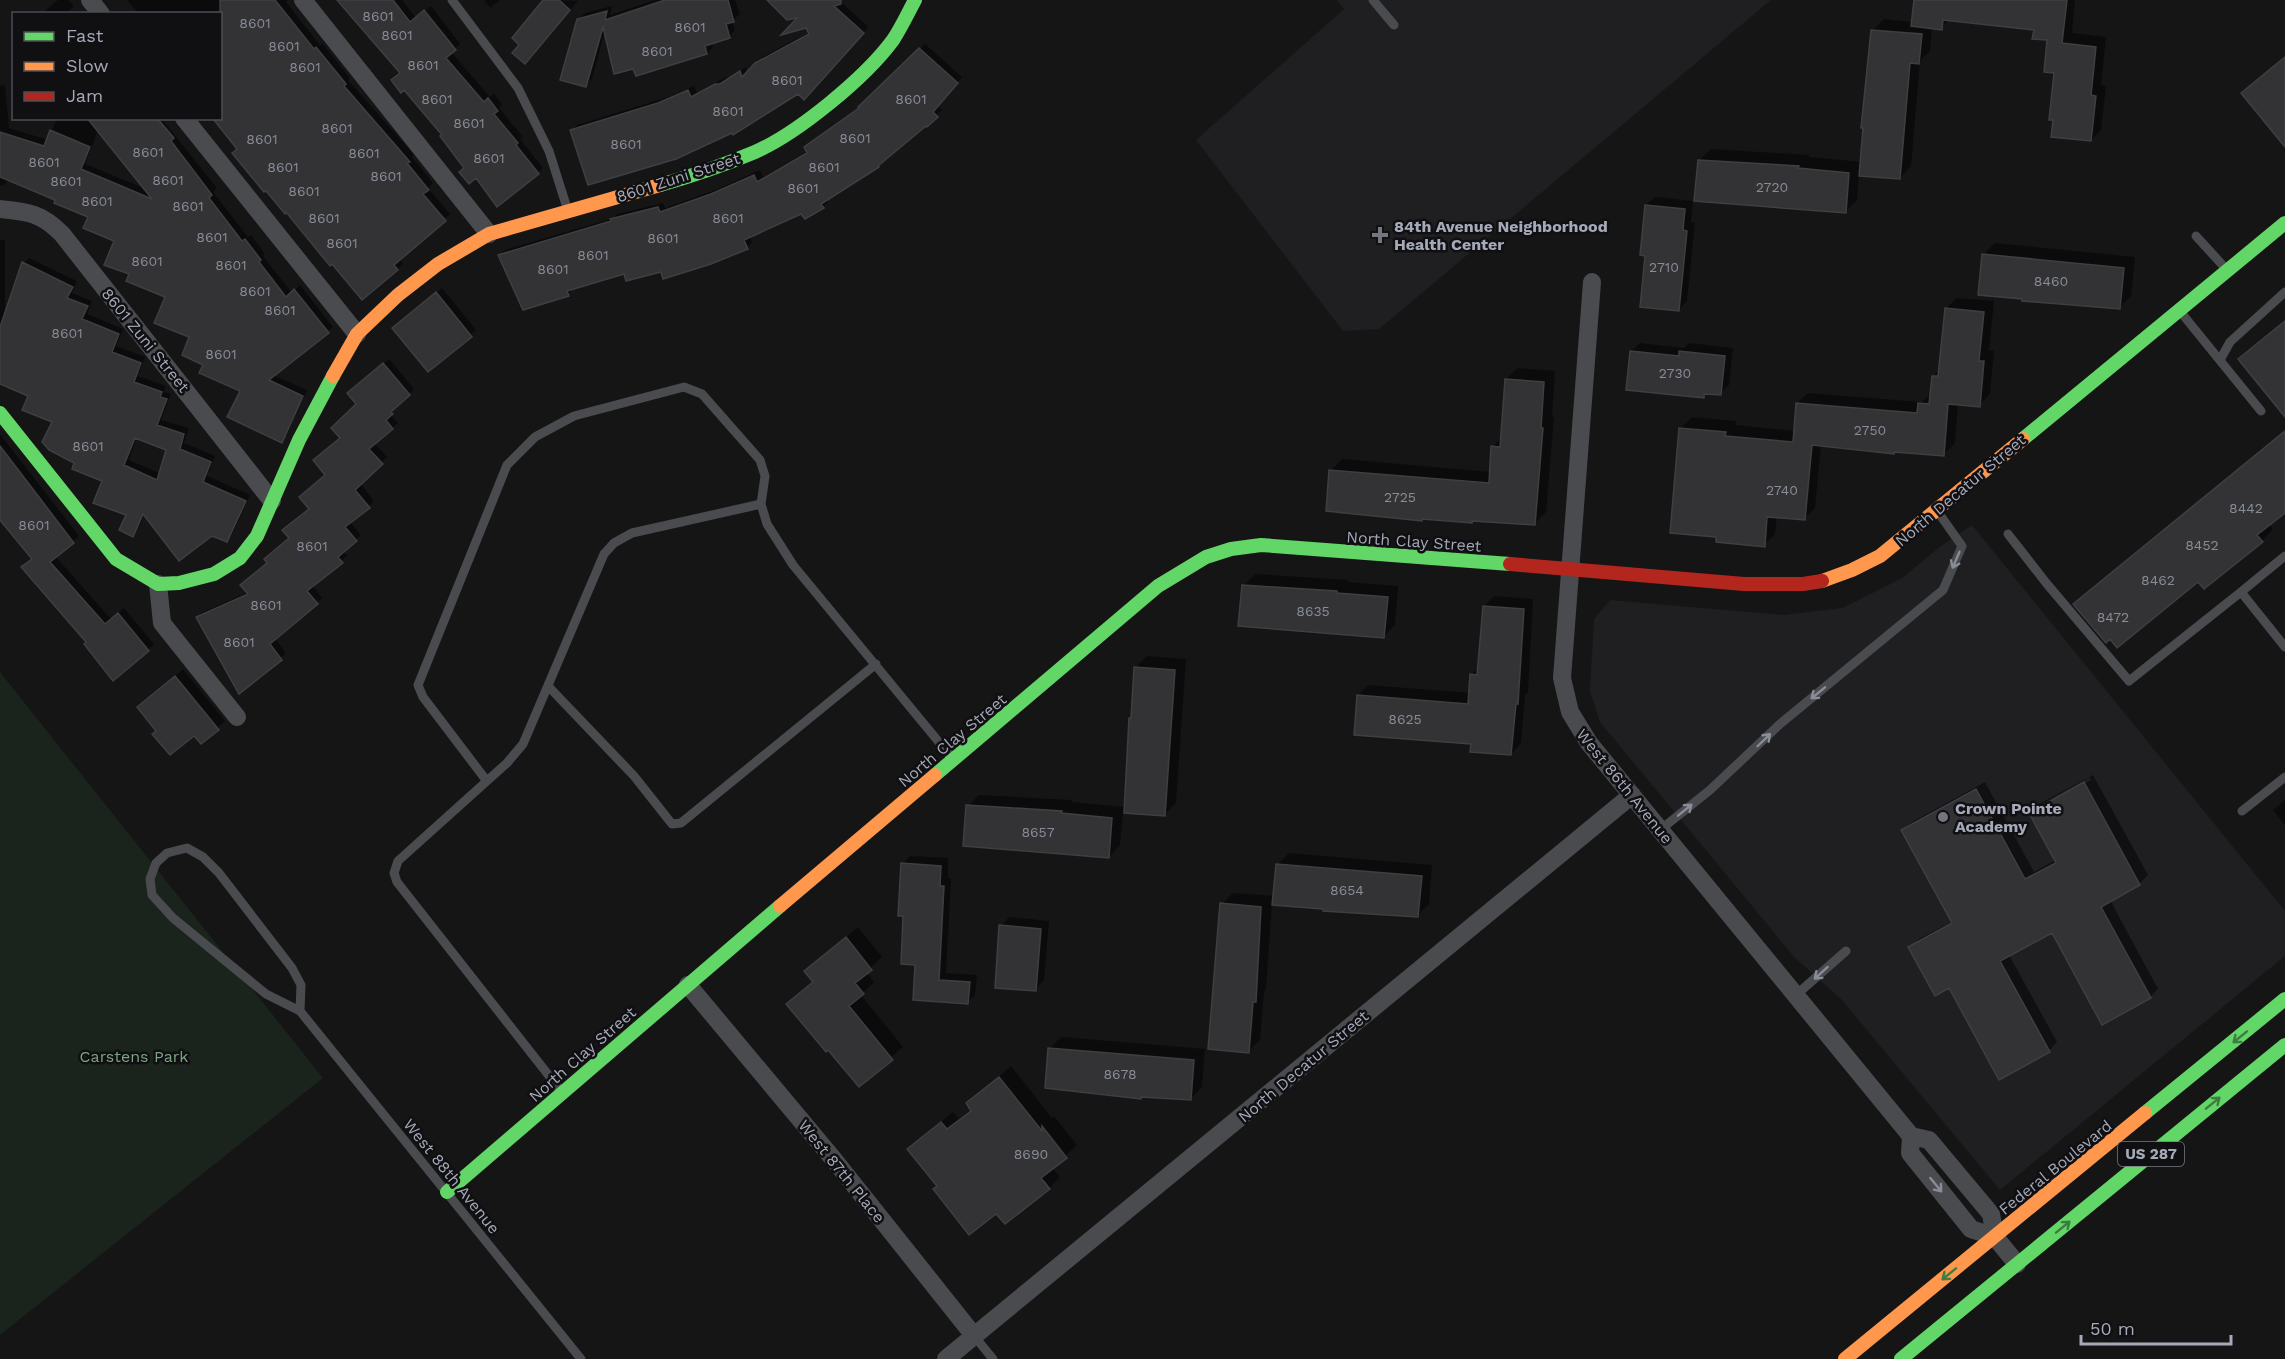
<svg xmlns="http://www.w3.org/2000/svg" width="2285" height="1359" viewBox="0 0 2285 1359" font-family="'Work Sans',sans-serif">
<style>
.built{fill:#1f1f22}
.green{fill:#1b231d}
.shadow{fill:#0007;fill-rule:evenodd}
.building{fill:#333335;stroke:#3e3f42;stroke-width:1.5;fill-rule:evenodd}
.lines{fill:none;stroke-linecap:round;stroke-linejoin:round}
.lane{stroke:#494b4f;stroke-width:9}
.street{stroke:#494b4f;stroke-width:18}
.fast{stroke:#63d668;stroke-width:14}
.slow{stroke:#ff974d;stroke-width:14}
.jam{stroke:#b3261e;stroke-width:14}
.oneway{stroke:#898d98}
.oneway2{stroke:#3e7c41}
.poi-dot{fill:#73757f;stroke:#100f12;stroke-width:2}
.labels{text-anchor:middle;stroke-width:5;stroke-linejoin:round;paint-order:stroke}
.number-label{font-size:14px;fill:#888c97}
.shield{fill:#100f12;stroke:#787b86;stroke-width:1.5}
.shield-label{font-size:15px;font-weight:bold;fill:#a5a9b8}
.street-label{font-size:16px;fill:#a5a9b8;stroke:#100f12}
.poi-label{font-size:16px;font-weight:bold;fill:#a5a9b8;stroke:#100f12;text-anchor:start}
.park-label{font-size:16px;fill:#7aa580;stroke:#100f12}
</style>
<rect width="100%" height="100%" fill="#151516"/>
<path class="built" d="M1337,0h434l-392,329 -36,2 -147,-191 148,-131z
M1972,525l313,386v45l-285,234 -159,-191 -46,-41 -195,-236 -10,-31 4,-72 16,-19 173,15 60,-7 59,-30 39,-32z"/>
<path class="green" d="M0,672l323,406 -323,257z"/>
<path class="shadow" d="M58,0h10l6,6 -8,8h-25z
M127,0h161l-2,2 34,43 2,-2 28,35 -2,2 66,75 -2,2 21,26 -5,5 22,26 -51,45 4,5 -41,34 -147,-180h5v-104h-87l3,-3z
M337,0h65l14,18 15,-12 29,38 -9,8 39,45 4,-3 8,10 -3,4 24,29 -3,2 23,29 -5,5 -62,3 -33,-42 -42,-61z
M484,0h16l-10,8z
M545,0l33,1 -53,61z
M655,0h80l5,14 -8,7 3,9 -6,7 -18,5 2,5 -6,6 -73,14 -29,-36 -13,48 -7,7 -7,-67 7,-6 27,-7 -2,9z
M769,0h70l29,27 -59,65h-11l-65,39 -161,-1 5,-5 88,-27 29,-12 3,7 29,-16 1,2 19,-12 1,6 15,-16 48,-25 -8,-18z
M1916,0h159l-3,33 34,4 -5,48 5,1 -5,44 -10,10 -36,-68 -6,-33 -14,-10 -85,-10 -9,9 -9,-1 -2,24 -10,10 -9,105 -11,12 -41,-4 -2,26 -12,12 -146,-52 12,-11 98,6v2l53,5 11,-132 11,-11 29,3z
M15,10l8,4h-9v5l-4,-5z
M925,44l37,33 -25,28 5,5 -64,56 -52,33 2,3 -5,5 -21,5 -52,23 2,7 -5,6 -85,22 -37,2 -52,16 -5,7 -69,-40 6,-5 109,-32 3,-4 46,-11 2,5 53,-19 42,-19 3,7 45,-26 53,-44z
M5,85l4,43 39,12 9,-22h104l56,70 -4,4 35,45 3,-2 14,19 -2,2 29,37 8,-8 33,42 -60,48 34,15 -20,45 -6,6 -39,-50 -37,-27 -14,-28 -24,-40 -36,-22 -16,-34 -26,-24 -80,-37 -6,7 -3,-1v-99zM98,130l48,59 -61,-25z
M1655,197l38,4 -2,21 4,1 -8,78 -8,8 -33,-55v-49z
M0,240h5v74l19,-51 5,-5 48,23 -5,12 20,8 -5,13 36,15 -7,17 29,11 -7,19 28,10 -2,6 7,2 -10,26 28,8 -5,15 31,13 -8,20 43,19 -18,40 -5,6 -82,-27 -7,16 -5,5 -5,-20 -24,-35 -28,-18 -22,-41 -24,-26 -30,-12zM137,437l31,12 -7,25 -32,-14z
M1995,243l140,14 -4,39 -11,11 -96,-9 -40,-44z
M442,288l34,42 -47,40 -29,-47z
M1957,298l37,3 -5,49 5,1 -4,43 -11,11 -21,-2 -3,40 -11,11 -48,-3 -2,2 -73,-8 -6,63 -11,11 -27,-3 -2,18 -11,11 -83,-117 11,-11 44,4 -1,4 60,6 2,-28 11,-10 113,9 11,-9 1,-17 7,-7 6,-61z
M2285,320v94l-45,-55z
M1640,343l44,5 5,-5 44,5 -4,37 -9,9 -13,-2 -4,5 -72,-46z
M389,359l25,30 -18,17 1,2 -7,6 8,9 -24,20 13,14 -27,26 14,18 -24,21 11,13 -18,16 4,5 -35,29 10,13 -47,40 11,15 -47,39 -42,-75 6,-5 45,-20 21,-29 22,-25 20,-30 46,-104 -3,-16z
M1518,368l37,3 -3,46h2l-8,95 -12,12 -204,-53 12,-12 150,13 1,-25 9,-10 4,-58z
M2285,431v80l-16,13 4,5 -11,12 -187,63z
M0,434l79,102 -24,20 56,63 13,-11 30,36 -6,6 -60,-9 -59,-80 4,-3 -33,-41z
M1255,574l93,6v2l50,4 -3,39 -11,11 -141,-50z
M1494,596l39,3 -5,94 -3,2 -4,48 -10,11 -38,-11 -115,-48 10,-10 102,8 1,-18 8,-8 5,-61z
M1147,656l39,3 -10,144 -12,12 -41,-4 -3,34 -11,12 -141,-51 11,-11 93,5v2l54,5 4,-89 3,-2 3,-49z
M183,669l42,52 -24,21 -7,-8 -36,-4 -19,-23z
M2093,775l55,100 -9,9 -29,16 48,89 -8,8 -97,-66 -44,24 48,87 -8,9 -99,-65 -40,-39 9,-8 34,-18 -50,-91 9,-8 73,-40 49,90 22,-12 -25,-47 8,-9zM2090,777l1,3 -53,29v-3z
M2285,800v25l-12,-15z
M1289,853l143,12 -3,39 -11,11 -146,-12 -6,86 -2,3 -4,48 -12,11 -26,-147 11,-11 42,3 2,-31z
M910,856l38,2v20l3,1 -5,94 31,2 -2,20 -7,7 -51,-38 -13,-49 -2,-51z
M1009,917l40,4 -5,60 -9,8 -34,-63z
M858,927l24,30 -16,15 8,10 -13,13 42,52 -44,38 -71,-81 26,-23 -8,-10z
M1061,1037l144,12 -3,38 -12,12 -140,-51z
M1011,1066l41,52 2,-2 23,29 -25,23 8,9 -11,11 -53,24 -58,-26 -29,-37 44,-37 6,7 13,-10 -4,-6z"/>
<path class="building" d="M220,0h55l39,49 2,-2 30,37 -2,2 66,76 -3,1 22,27 -6,4 23,27 -52,44 4,5 -36,30 -30,-36 -2,2 -44,-54 -1,2 -19,-23 -2,1 -32,-39 5,-4 -23,-29 6,-2z
M337,0h56l17,22 14,-12 32,40 -10,8 38,44 4,-4 10,13 -4,3 24,29 -2,2 23,29 -42,33 -21,-29 -7,6 -10,-12 5,-4 -24,-32 2,-1 -38,-45 -3,3 -10,-13 9,-7z
M543,0h16l11,10 -45,54 -13,-11 7,-8 -7,-7z
M665,0h63l6,22 -8,2 4,14 -25,8 2,8 -71,22 -3,-7 -19,5 -11,-47 -17,60 -26,-7 17,-61 30,-8 -2,9z
M767,0h74v4l-7,2 30,27 -60,67 -6,-6 -65,41 -1,-2 -56,26 -88,26 -18,-55 88,-27 30,-13 3,7 24,-13h5l20,-13 2,6 13,-14 54,-29 -3,-6 -25,7 16,-17 -10,2z
M1914,0h153l-5,43 34,4 -5,48 5,1 -5,45 -40,-4 2,-17h-4l5,-47 -10,-1 3,-32 -15,-1 2,-9 -91,-10 -1,10 -31,-4z
M1871,30l51,4 -3,30 -9,-1 -10,116 -41,-3 4,-48h-2z
M919,48l39,35 -25,29 5,5 -11,10 -1,-1 -48,40 1,1 -58,37 3,4 -19,11 -4,-5 -57,26 4,9 -37,15 -48,15 -2,-7 -35,9 -2,-7 -57,17 2,5 -46,14 -25,-55 113,-34 -1,-2 48,-12 2,5 51,-18 43,-19 3,7 50,-29 -3,-6 55,-39 -1,-1z
M2285,57v90l-44,-54z
M87,118h70l17,20 -3,3 41,54 -3,3 33,43 3,-2 16,21 -2,2 27,35 8,-8 35,44 -60,47 34,16 -21,47 -55,-26 13,-26 -41,-18 4,-8 -21,-10 7,-18 -35,-14 11,-26 -39,-16 3,-7 -25,-9 10,-24 -31,-13 5,-11 -34,-14 1,-3 -55,-23v-45l44,14 6,-16 40,17 -9,22 71,30z
M1698,160l101,6 -1,2 51,5 -3,40 -152,-12z
M1645,205l40,4 -2,21 4,1 -8,80 -39,-4 5,-51 -5,-1z
M1982,254l142,14 -4,41 -98,-8v-2l-44,-4z
M22,262l51,25 -6,11 21,8 -6,13 37,15 -7,18 29,11 -7,19 28,10 -2,5 7,2 -10,26 27,9 -4,15 31,13 -8,20 43,19 -19,41 -15,-6 -33,25 -36,-47 -10,23 -14,-7 7,-15 -33,-12 9,-22 -30,-12 2,-6 -25,-13 -7,-8 10,-20 -30,-12 6,-14 -28,-12v-57zM135,438l31,12 -9,30 -33,-15z
M436,292l36,45 -44,35 -36,-44z
M1945,308l39,4 -5,49h5l-4,46 -32,-3 -4,52 -50,-4v2l-82,-9 -7,75 -38,-3 -2,30 -49,-5v-5l-46,-4 9,-105 47,4 -1,4 68,6 3,-39 121,10 1,-10 11,1 3,-28h6z
M2285,321v96l-47,-58z
M1630,351l49,5v-5l46,5 -4,39 -17,-1v4l-78,-8z
M383,363l27,32 -19,17 2,2 -7,6 7,9 -24,20 14,15 -28,26 15,18 -25,19 12,14 -19,16 5,6 -36,28 11,13 -48,40 12,16 -43,34 -43,-77 52,-23 -8,-9 27,-22 -3,-4 25,-21 -7,-8 27,-21 -10,-12 26,-22 -12,-15 27,-22 -9,-10 25,-24 -9,-11z
M1505,379l39,3 -3,46h2l-8,97 -63,-4v2l-50,-4v2l-96,-10 3,-41 160,13 2,-37 9,1z
M2285,431v82l-28,22 6,7 -59,47 -6,-7 -81,66 -7,-9 -4,4 -33,-39z
M0,446l74,97 -24,19 55,62 13,-11 31,38 -36,30 -29,-37 2,-2 -65,-75 11,-8 -32,-39z
M1242,585l95,6v2l51,4 -4,41 -146,-12z
M1483,606l41,3 -6,95h-2l-5,51 -41,-3 1,-8 -117,-9 3,-40 111,9 2,-30 7,1z
M1134,667l41,3 -10,146 -41,-3 5,-95h2z
M175,676l44,54 -18,14 -7,-8 -24,19 -18,-21 4,-3 -19,-24z
M2084,782l56,103 -39,22 50,91 -49,27 -50,-92 -52,28 50,91 -51,28 -50,-92 -14,8 -27,-49 44,-24 -51,-93 75,-41 49,90 31,-16 -27,-50z
M966,805l96,6 -1,2 51,5 -3,40 -146,-12z
M901,863l40,3 -1,20h4l-5,94 31,2 -2,22 -55,-4 2,-35 -14,-1 2,-48h-5z
M1276,864l146,12 -4,41 -95,-6v-2l-51,-4z
M1220,903l41,4 -5,95h-3l-4,51 -41,-4z
M999,925l42,4 -5,62 -41,-3z
M846,937l26,33 -17,13 9,11 -15,12 44,54 -34,27 -31,-37 -2,2 -40,-48 27,-22 -9,-11z
M1048,1048l146,12 -3,40 -50,-3v2l-96,-11z
M999,1077l43,54v-5l25,32 -26,20 9,11 -45,35 -9,-10 -27,21 -36,-46 4,-3 -30,-37 34,-27 6,7 24,-18 -5,-8z"/>
<g class="lines">
<path class="lane" d="M452,0l66,88 31,63 19,60
M1373,0l21,25
M2196,236l31,34
M2179,310l82,101
M2220,360l10,-18 55,-50
M2008,534l39,50 82,97 112,-89 44,55
M2241,592l44,-36
M548,686l86,90 38,48 9,-1 195,-159
M486,780l-63,-83 -5,-12 89,-220 28,-28 39,-21 110,-29 18,7 58,66 5,16 -4,28
M2242,811l43,-34
M1660,830l50,-40 70,-66 163,-134 19,-44 -24,-34
M1796,995l50,-44
M300,1011l1,-26 -9,-17 -73,-95 -16,-16 -16,-9 -20,5 -11,10 -6,16 2,16 21,23 93,76 34,17 281,348
M561,1091l-164,-209 -3,-9 4,-12 109,-98 16,-19 81,-190 10,-11 18,-10 129,-29 6,20 26,41 159,193
M975,1337l18,22"/>
<path class="street" d="M90,0l11,14
M303,0l186,234
M184,118l173,216
M0,209c29,3 41,4 62,25l210,267
M1592,282l-30,396 8,34 19,31 322,393 18,4 62,74 4,23 22,27
M158,584l4,39 75,94
M688,985l147,176 140,176
M1911,1136l-1,17 61,76 24,8
M946,1359l686,-564"/>
<path class="fast" d="M660,185c32,-9 64,-20 95,-33 43,-19 110,-74 138,-112 8,-12 15,-27 22,-40
M0,413l116,146 42,25 21,-1 35,-9 26,-16 17,-22 42,-96 34,-64
M2023,439l262,-216
M935,775l223,-189 48,-29 25,-8 30,-4 249,19
M2145,1113l140,-114
M447,1192l333,-286
M1901,1359l384,-314"/>
<path class="slow" d="M333,376l24,-42 41,-39 40,-31 51,-30 171,-49
M1822,581l30,-11 28,-14 143,-117
M780,906l155,-131
M1845,1359l300,-246"/>
<path class="jam" d="M1510,564l234,20h59l19,-3"/>
</g>
<defs><path id="oneway-shaft" d="M-6 0H5M1.5-3L5.5 0L1.5 3" fill="none" stroke-width="1.6" stroke-linecap="round" stroke-linejoin="round" transform="scale(1.5)"/></defs>
<g class="oneway">
<use href="#oneway-shaft" transform="translate(1956 560) rotate(113)"/>
<use href="#oneway-shaft" transform="translate(1818 693) rotate(141)"/>
<use href="#oneway-shaft" transform="translate(1764 740) rotate(-44)"/>
<use href="#oneway-shaft" transform="translate(1685 810) rotate(-39)"/>
<use href="#oneway-shaft" transform="translate(1821 973) rotate(138)"/>
<use href="#oneway-shaft" transform="translate(1936 1185) rotate(51)"/>
</g>
<g class="oneway2">
<use href="#oneway-shaft" transform="translate(2240 1037) rotate(141)"/>
<use href="#oneway-shaft" transform="translate(2213 1103) rotate(-39)"/>
<use href="#oneway-shaft" transform="translate(2063 1227) rotate(-39)"/>
<use href="#oneway-shaft" transform="translate(1949 1274) rotate(141)"/>
</g>
<g class="poi-dot">
<path d="M1377 226h6v6h6v6h-6v6h-6v-6h-6v-6h6z"/>
<circle cx="1943" cy="817" r="6"/>
</g>
<g class="labels">
<g class="number-label">
<text x="378" y="21">8601</text>
<text x="255" y="28">8601</text>
<text x="690" y="32">8601</text>
<text x="397" y="40">8601</text>
<text x="284" y="51">8601</text>
<text x="657" y="56">8601</text>
<text x="423" y="70">8601</text>
<text x="305" y="72">8601</text>
<text x="787" y="85">8601</text>
<text x="437" y="104">8601</text>
<text x="911" y="104">8601</text>
<text x="728" y="116">8601</text>
<text x="469" y="128">8601</text>
<text x="337" y="133">8601</text>
<text x="855" y="143">8601</text>
<text x="262" y="144">8601</text>
<text x="626" y="149">8601</text>
<text x="148" y="157">8601</text>
<text x="364" y="158">8601</text>
<text x="489" y="163">8601</text>
<text x="44" y="167">8601</text>
<text x="283" y="172">8601</text>
<text x="824" y="172">8601</text>
<text x="386" y="181">8601</text>
<text x="168" y="185">8601</text>
<text x="66" y="186">8601</text>
<text x="1772" y="192">2720</text>
<text x="803" y="193">8601</text>
<text x="304" y="196">8601</text>
<text x="97" y="206">8601</text>
<text x="188" y="211">8601</text>
<text x="324" y="223">8601</text>
<text x="728" y="223">8601</text>
<text x="212" y="242">8601</text>
<text x="663" y="243">8601</text>
<text x="342" y="248">8601</text>
<text x="593" y="260">8601</text>
<text x="147" y="266">8601</text>
<text x="231" y="270">8601</text>
<text x="1664" y="272">2710</text>
<text x="553" y="274">8601</text>
<text x="2051" y="286">8460</text>
<text x="255" y="296">8601</text>
<text x="280" y="315">8601</text>
<text x="67" y="338">8601</text>
<text x="221" y="359">8601</text>
<text x="1675" y="378">2730</text>
<text x="1870" y="435">2750</text>
<text x="88" y="451">8601</text>
<text x="1782" y="495">2740</text>
<text x="1400" y="502">2725</text>
<text x="2246" y="513">8442</text>
<text x="34" y="530">8601</text>
<text x="2202" y="550">8452</text>
<text x="312" y="551">8601</text>
<text x="2158" y="585">8462</text>
<text x="266" y="610">8601</text>
<text x="1313" y="616">8635</text>
<text x="2113" y="622">8472</text>
<text x="239" y="647">8601</text>
<text x="1405" y="724">8625</text>
<text x="1038" y="837">8657</text>
<text x="1347" y="895">8654</text>
<text x="1120" y="1079">8678</text>
<text x="1031" y="1159">8690</text>
</g>
<rect class="shield" x="2118" y="1142" width="66" height="24" rx="4.5"/>
<g class="shield-label">
<text x="2151" y="1159">US 287</text>
</g>
<g class="street-label">
<text transform="translate(678 177) rotate(-18)" y="6">8601 Zuni Street</text>
<text transform="translate(146 340) rotate(51)" y="6">8601 Zuni Street</text>
<text transform="translate(1960 490) rotate(-40)" y="6">North Decatur Street</text>
<text transform="translate(1414 541) rotate(4)" y="6">North Clay Street</text>
<text transform="translate(952 740) rotate(-40)" y="6">North Clay Street</text>
<text transform="translate(1625 786) rotate(51)" y="6">West 86th Avenue</text>
<text transform="translate(582 1054) rotate(-41)" y="6">North Clay Street</text>
<text transform="translate(1303 1066) rotate(-40)" y="6">North Decatur Street</text>
<text transform="translate(2055 1167) rotate(-39)" y="6">Federal Boulevard</text>
<text transform="translate(842 1171) rotate(51)" y="6">West 87th Place</text>
<text transform="translate(452 1176) rotate(51)" y="6">West 88th Avenue</text>
</g>
<g class="poi-label">
<text x="1394" y="232">84th Avenue Neighborhood<tspan x="1394" dy="18">Health Center</tspan></text>
<text x="1955" y="814">Crown Pointe<tspan x="1955" dy="18">Academy</tspan></text>
</g>
<g class="park-label">
<text x="134" y="1062">Carstens Park</text>
</g>
</g>
<rect x="12" y="12" width="210" height="108" fill="#100f12" stroke="#4c4d54" stroke-width="1.5"/>
<rect x="24" y="32" width="30" height="9" fill="#63d668" stroke="#4c4d54" stroke-width="1.5"/>
<text x="66" y="42" font-size="18" fill="#a5a9b8">Fast</text>
<rect x="24" y="62" width="30" height="9" fill="#ff974d" stroke="#4c4d54" stroke-width="1.5"/>
<text x="66" y="72" font-size="18" fill="#a5a9b8">Slow</text>
<rect x="24" y="92" width="30" height="9" fill="#b3261e" stroke="#4c4d54" stroke-width="1.5"/>
<text x="66" y="102" font-size="18" fill="#a5a9b8">Jam</text>
<path d="M2081 1335v9h150v-9" fill="none" stroke="#a5a9b8" stroke-width="3"/>
<text x="2090" y="1335" font-size="18" fill="#a5a9b8" stroke="#100f12" stroke-width="4.5" paint-order="stroke">50 m</text>
</svg>
